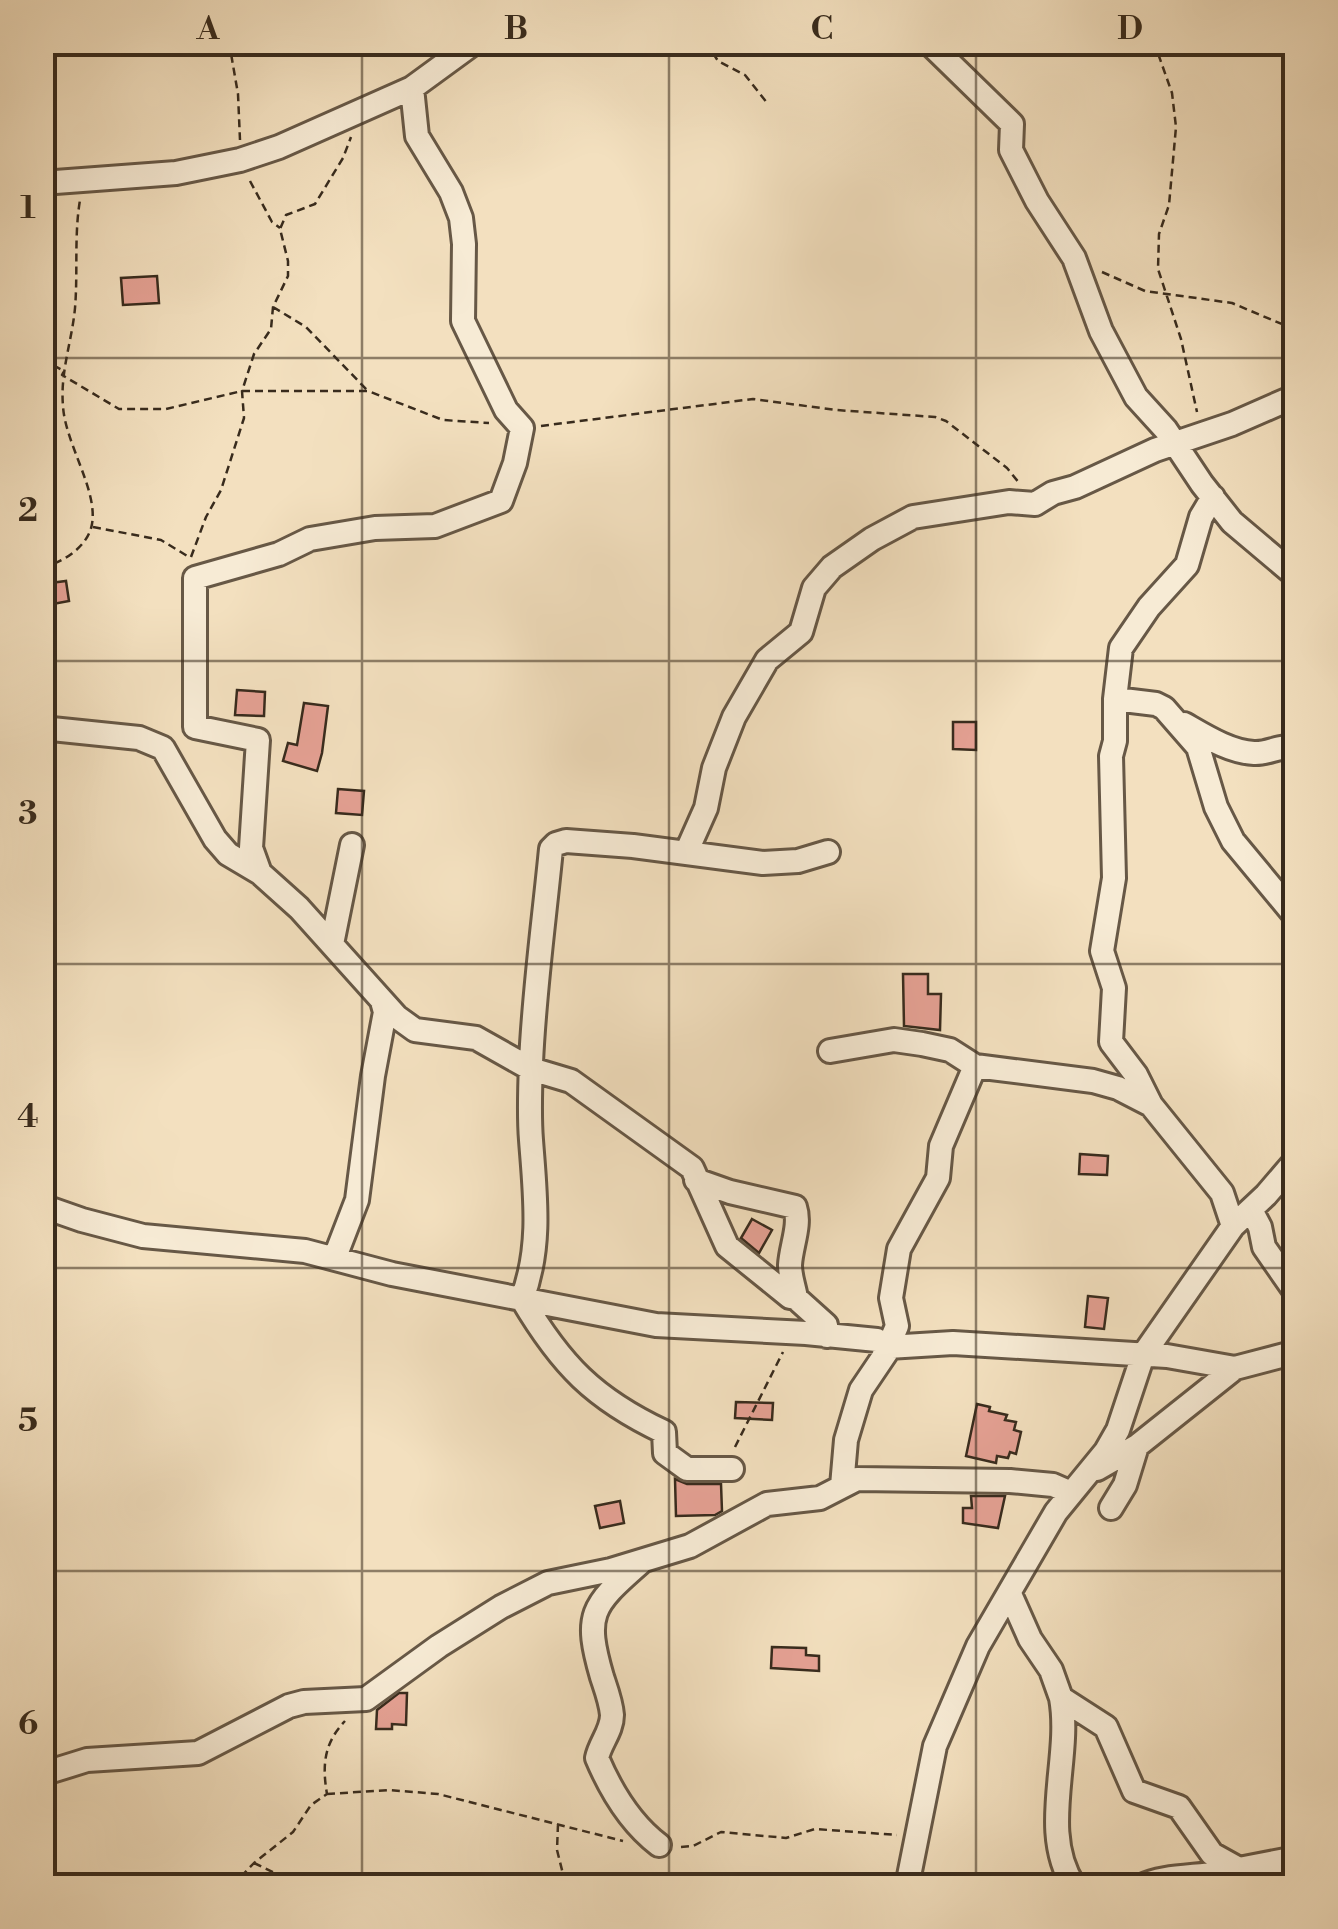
<svg xmlns="http://www.w3.org/2000/svg" width="1338" height="1929" viewBox="0 0 1338 1929" font-family="'Libre Bodoni',serif">
<style>
.building{fill:#e5a194;stroke:#382b1d;stroke-width:2.5}
.lines{fill:none;stroke-linecap:round;stroke-linejoin:round}
.minor-casing{stroke:#675846;stroke-width:28}
.path{stroke:#382b1d;stroke-width:2.5;stroke-dasharray:8 5;stroke-linecap:butt}
.minor{stroke:#f7ebd5;stroke-width:22}
.grid{fill:none;stroke:#382b1d;stroke-width:2.5;stroke-opacity:0.55}
.neatline{fill:none;stroke:#382b1d;stroke-width:4}
.grid-label{font-size:32px;text-anchor:middle;font-weight:bold;fill:#382b1d}
</style>
<rect width="100%" height="100%" fill="#f3e0bf"/>
<filter id="stains"><feTurbulence type="fractalNoise" baseFrequency=".002" numOctaves="4"/><feColorMatrix values="0 0 0 0 .2 0 0 0 0 .09 0 0 0 0 .02 0 0 0 .5 -.17"/></filter>
<radialGradient id="worn" r=".72"><stop offset=".6" stop-color="#630" stop-opacity="0"/><stop offset="1" stop-color="#630" stop-opacity=".3"/></radialGradient>
<path class="building" d="M157,276l2,27 -36,2 -2,-27z
M66,581l3,20 -27,5v-22z
M237,690l28,2 -1,24 -29,-1z
M304,703l24,3 -6,47 -5,18 -34,-10 5,-18 9,2z
M953,722h23v28l-23,-1z
M338,789l26,2 -2,24 -26,-2z
M903,974h25v20h13l-1,36 -36,-4z
M1080,1154l28,2 -1,19 -28,-1z
M752,1219l20,11 -13,23 -18,-15z
M1088,1296l20,2 -4,31 -19,-2z
M736,1402l37,1 -1,17 -37,-2z
M977,1404l13,3 -1,4 18,4 -2,5 11,2 -2,8 7,2 -5,22 -6,-2 -2,6 -11,-2 -1,7 -30,-7z
M675,1479l12,5h34l1,27 -7,4 -39,1z
M971,1496h34l-7,32 -35,-5v-15h9z
M620,1501l4,22 -24,5 -5,-22z
M772,1647l34,1v7l13,1v15l-48,-3z
M399,1693h8l-1,32 -14,-1v5h-16l1,-19z"/>
<g class="lines">
<g class="minor-casing">
<path id="minor" d="M928,42l84,82 -1,26 26,51 37,57 27,73 35,66 30,33 36,54 30,38 64,54
M412,88l5,48 34,56 10,26 3,26 -1,77 43,89 16,18 -7,35 -14,38 -66,25 -60,2 -65,11 -31,15 -84,24v149l63,13 -7,108 9,25 39,35 98,109 18,13 61,8 55,31 40,12 121,87 35,78 63,51 6,1 30,27 1,11
M42,183l134,-10 64,-13 39,-13 133,-59 63,-46
M1213,497l-12,20 -14,48 -38,42 -28,41 -6,51 41,5 8,4 34,39 18,60 17,34 63,76
M1115,699v42l-4,15 3,122 -12,73 12,37 -3,54 25,33 15,30 71,88 11,33
M1184,724c21,12 46,28 70,29 15,1 27,-9 42,-5
M42,728l97,10 24,10 52,91 13,15 32,19
M686,853l20,-45 8,-40 20,-51 33,-57 34,-28 13,-44 18,-21 40,-28 41,-22 96,-15 26,2 18,-11 22,-6 80,-37 77,-26 64,-28
M332,944l20,-99
M830,1051l64,-11 28,4 28,6 25,16 118,15 25,7 33,17
M696,1180l34,12 65,15c6,18 -4,39 -5,58 0,12 4,21 6,33
M42,1206l40,14 61,16 162,15 87,23 264,51 150,8 71,7 11,7 65,-4 214,13 68,12 61,-16
M1251,1210l9,17 4,20 32,46
M335,1257l22,-57 16,-124 12,-64 -3,-11
M888,1347l9,-21 -6,-28 8,-49 39,-71 3,-32 34,-80
M732,1469h-45l-22,-16 -1,-21c-70,-33 -103,-67 -142,-133 20,-53 13,-105 9,-159 -2,-25 -1,-52 0,-77 3,-71 13,-142 20,-214l5,-5 10,-3 67,5 130,17 35,-2 30,-9
M1097,1469l40,-23 98,-78
M842,1486l4,-46 15,-50 27,-40 -11,-10
M1111,1508l14,-23 12,-39
M639,1564c-48,42 -55,51 -37,113 4,12 9,25 10,38 0,16 -12,28 -15,43 14,33 33,65 62,87
M1010,1594l20,45 21,31 10,28 45,29 28,64 45,16 33,47 27,15 57,-11
M1061,1698c11,61 -23,133 13,188
M42,1774l45,-14 111,-7 91,-47 15,-4 62,-3 73,-53 62,-39 47,-24 63,-13 79,-24 77,-42 53,-6 37,-19 153,2 43,4 16,7
M907,1886l28,-140 43,-100 78,-134 50,-61 12,-21 25,-75 90,-129 33,-31 30,-35
M1142,1886c23,-12 66,-8 97,-17"/>
</g>
<path class="path" d="M229,42l9,52 2,46
M706,42l12,19 27,14 23,29
M1154,42l18,51 4,34 -7,78 -10,29 -1,35 23,70 16,73
M42,73l12,-17 28,-14
M250,181l22,41 8,6
M1102,272l43,19 87,12 64,27
M273,307l33,20 61,63
M42,359l22,12 -2,4 57,34h47l76,-18h126l75,29 46,3
M541,426l212,-27 83,11 99,7 11,4 61,47 13,16
M93,527l68,13 28,17
M191,557l15,-40 15,-27 23,-72 -2,-27 12,-37 17,-25 2,-22 15,-31v-15l-8,-32 6,-14 29,-11 28,-46 8,-21
M42,568c21,-6 46,-21 50,-44 6,-34 -27,-81 -29,-118 -3,-34 9,-65 12,-98 3,-36 -1,-72 5,-108
M735,1447l48,-95
M327,1794l62,-4 49,4 185,47
M558,1824l-1,26 9,36
M681,1847l12,-1 28,-14 65,6 29,-9 82,6
M254,1863l27,13 7,10
M232,1886l22,-23 39,-31 18,-27 16,-11c-5,-29 -3,-51 18,-73"/>
<use href="#minor" class="minor"/>
</g>
<path class="grid" d="M362,42v1844M669,42v1844M976,42v1844M42,358h1254M42,661h1254M42,964h1254M42,1268h1254M42,1571h1254"/>
<rect width="1338" height="1929" fill="none" stroke="#f3e0bf" stroke-width="110"/>
<rect x="55" y="55" width="1228" height="1819" class="neatline"/>
<g class="grid-label">
<text x="208" y="39">A</text>
<text x="516" y="39">B</text>
<text x="822" y="39">C</text>
<text x="1130" y="39">D</text>
<text x="28" y="218">1</text>
<text x="28" y="521">2</text>
<text x="28" y="824">3</text>
<text x="28" y="1127">4</text>
<text x="28" y="1431">5</text>
<text x="28" y="1734">6</text>
</g>
<rect width="100%" height="100%" filter="url(#stains)"/>
<rect width="100%" height="100%" fill="url(#worn)"/>
</svg>
